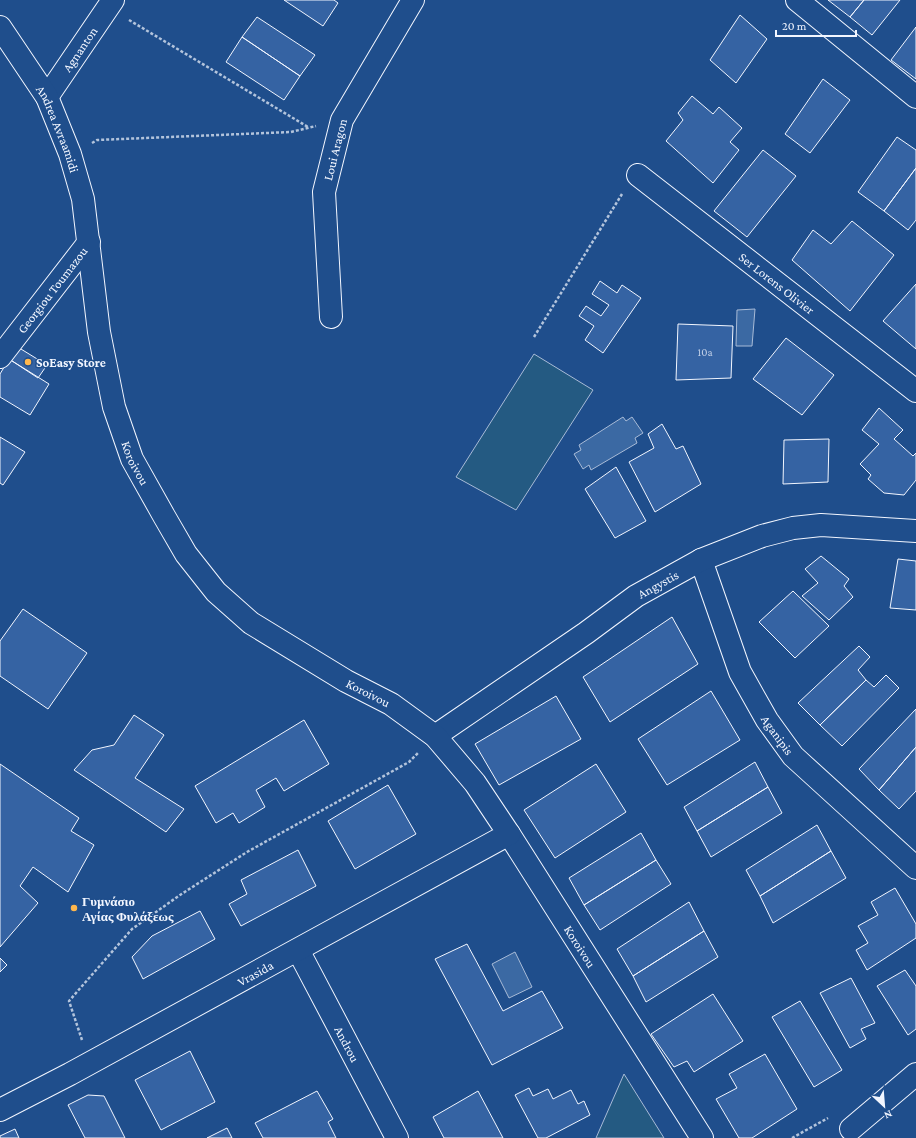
<svg xmlns="http://www.w3.org/2000/svg" width="916" height="1138" viewBox="0 0 916 1138" font-family="'Crimson Pro',serif">
<style>
.green{fill:#245a82;stroke:#a8bbd7}
.water{fill:#3b69a3;stroke:#a8bbd7}
.building{fill:#3563a3;stroke:#f2f6ff}
.lines{fill:none;stroke-linecap:round;stroke-linejoin:round}
.minor-casing{stroke:#f2f6ff;stroke-width:24}
.tertiary-casing{stroke:#f2f6ff;stroke-width:24}
.path{stroke:#b3c4dc;stroke-width:2.5;stroke-dasharray:3 2;stroke-linecap:butt}
.minor{stroke:#1f4e8c;stroke-width:22}
.tertiary{stroke:#1f4e8c;stroke-width:22}
.poi-dot{fill:#ffb74d;stroke:#1f4e8c;stroke-width:1.5}
.labels{text-anchor:middle;stroke-width:3;stroke-linejoin:round;paint-order:stroke}
.number-label{font-size:11px;fill:#c3d1e8}
.street-label{font-size:13px;fill:#f2f6ff;stroke:#1f4e8c}
.poi-label{font-size:13px;font-weight:bold;fill:#f2f6ff;stroke:#1f4e8c;text-anchor:start}
</style>
<rect width="100%" height="100%" fill="#1f4e8c"/>
<path class="green" d="M534,354l59,36 -77,120 -60,-33z
M624,1074l40,64h-68z"/>
<path class="water" d="M755,309l-3,37h-16l1,-36z
M623,417l3,4 6,-4 11,16 -8,5 2,5 -46,27 -2,-5 -6,4 -9,-15 7,-4 -2,-5z
M515,952l17,35 -23,11 -17,-34z"/>
<path class="building" d="M284,0h50l4,3 -15,23z
M828,0h36l-14,17z
M864,0h36l-28,35 -22,-18z
M740,15l27,24 -31,44 -26,-23z
M257,17l58,38 -15,21 -58,-39z
M916,27v52l-25,-19z
M242,37l58,39 -16,24 -58,-38z
M823,79l27,21 -40,53 -25,-19z
M692,96l21,18 6,-7 23,21 -12,14 9,8 -26,33 -47,-42 17,-21 -5,-7z
M897,137l19,13v18l-32,43 -26,-19z
M763,150l33,26 -49,61 -33,-26z
M916,168v52l-8,10 -24,-19z
M852,221l42,34 -44,56 -58,-51 21,-30 18,14z
M600,281l17,12 5,-8 19,13 -38,55 -18,-13 9,-14 -15,-10 7,-10 15,10 8,-11 -17,-11z
M916,284v65l-33,-28z
M678,324l55,2 -2,52 -55,2z
M786,338l48,37 -32,40 -49,-36z
M16,346l31,19 -9,13 -29,-19z
M9,359l40,25 -19,31 -30,-18v-23z
M879,408l24,22 -9,9 19,17 3,-3v27l-12,15 -20,-2 -16,-14 3,-4 -11,-11 19,-20 -17,-14z
M662,424l14,25 7,-3 18,38 -46,28 -26,-50 25,-14 -6,-14z
M0,437l25,15 -22,33 -3,-2z
M829,439l-1,43 -45,2 1,-44z
M616,467l30,54 -31,17 -30,-49z
M821,556l28,23 -5,7 9,11 -24,23 -27,-24 16,-13 -13,-14z
M898,559l18,2v49l-26,-2z
M793,591l36,35 -34,32 -36,-36z
M23,609l64,44 -39,56 -48,-33v-35z
M672,617l26,47 -88,58 -27,-45z
M859,646l11,11 -12,13 8,10 -46,45 -22,-22z
M886,675l13,13 -57,58 -22,-21 46,-45 8,7z
M711,691l29,49 -73,45 -29,-46z
M556,696l25,43 -82,46 -24,-41z
M916,709v38l-37,43 -20,-21z
M134,715l30,20 -29,43 49,31 -18,23 -92,-62 18,-20 22,-5z
M304,720l25,44 -45,27 -8,-13 -20,12 9,17 -26,16 -6,-10 -17,10 -21,-37z
M916,747v44l-17,18 -20,-19z
M755,762l13,25 -71,44 -13,-24z
M0,764l79,54 -8,13 23,14 -26,47 -35,-25 -13,19 18,17 -38,44z
M596,764l30,48 -71,46 -31,-48z
M388,785l28,49 -61,35 -27,-48z
M768,787l14,26 -71,44 -14,-26z
M817,825l14,26 -71,45 -14,-26z
M641,833l15,27 -72,45 -15,-27z
M298,850l18,36 -75,40 -12,-22 18,-10 -6,-14z
M831,851l15,27 -73,45 -13,-27z
M656,860l15,24 -71,46 -16,-25z
M895,888l21,36v14l-49,32 -11,-20 12,-7 -10,-17 20,-11 -7,-13z
M689,902l15,29 -71,45 -16,-27z
M200,911l15,28 -72,40 -11,-22 20,-21z
M704,931l14,26 -72,45 -13,-26z
M467,944l36,67 39,-20 21,37 -71,37 -57,-106z
M0,958l7,7 -7,7z
M905,970l11,16v43l-8,6 -31,-49z
M851,978l24,45 -14,6 5,10 -16,9 -30,-55z
M713,994l30,47 -49,31 -7,-11 -13,6 -23,-33z
M800,1001l42,69 -28,17 -42,-70z
M190,1051l25,51 -54,28 -26,-50z
M765,1054l32,55 -45,29h-13l-23,-39 21,-11 -8,-14z
M529,1088l4,8 15,-7 5,10 18,-9 7,14 6,-3 6,14 -44,23h-8l-23,-43z
M317,1091l16,28 -5,3 8,16h-73l-8,-15z
M478,1091l25,47h-59l-11,-21z
M88,1095l16,1 21,42h-40l-17,-33z
M227,1128l5,10h-25z
M15,1129l4,9h-19v-2z"/>
<g class="lines">
<g class="minor-casing">
<g id="minor">
<path d="M797,0l119,97"/>
<path id="s1" d="M47,97l66,-97"/>
<path id="s2" d="M638,175l278,216"/>
<path id="s3" d="M331,317l-7,-125 18,-72 71,-120"/>
<path id="s4" d="M0,357l89,-115"/>
<path id="s5" d="M701,560l39,112 27,48 26,36 123,112"/>
<path id="s6" d="M435,736l151,-103 50,-37 65,-36 61,-24 31,-8 28,-3 95,6"/>
<path id="s7" d="M509,834l193,304"/>
<path id="s8" d="M298,950l99,188"/>
<path d="M851,1129l65,-55"/>
</g>
</g>
<g class="tertiary-casing">
<g id="tertiary">
<path id="s9" d="M0,27l47,70 23,57 13,45 16,133 15,75 18,52 32,57 22,38 30,38 35,31 95,58 45,23 44,32 40,47 34,51 -439,240 -70,36"/>
</g>
</g>
<path class="path" d="M129,20l179,107
M92,143l5,-3 194,-8 25,-6
M534,337l88,-143
M82,1040l-13,-39 63,-72 48,-34 67,-43 162,-90 9,-9
M792,1138l36,-20"/>
<use href="#minor" class="minor"/>
<use href="#tertiary" class="tertiary"/>
</g>
<g class="poi-dot">
<circle cx="28" cy="362" r="4"/>
<circle cx="74" cy="908" r="4"/>
</g>
<g class="labels">
<g class="number-label">
<text x="705" y="356">10a</text>
</g>
<g class="street-label">
<text dy="5" stroke="none"><textPath href="#s1" startOffset="58">Agnanton</textPath></text>
<text dy="5" stroke="none"><textPath href="#s9" startOffset="118">Andrea Avraamidi</textPath></text>
<text dy="5" stroke="none"><textPath href="#s3" startOffset="169">Loui Aragon</textPath></text>
<text dy="5" stroke="none"><textPath href="#s2" startOffset="176">Ser Lorens Olivier</textPath></text>
<text dy="5" stroke="none"><textPath href="#s4" startOffset="85">Georgiou Toumazou</textPath></text>
<text dy="5" stroke="none"><textPath href="#s9" startOffset="463">Koroivou</textPath></text>
<text dy="5" stroke="none"><textPath href="#s6" startOffset="270">Angystis</textPath></text>
<text dy="5" stroke="none"><textPath href="#s9" startOffset="799">Koroivou</textPath></text>
<text dy="5" stroke="none"><textPath href="#s5" startOffset="192">Aganipis</textPath></text>
<text dy="5" stroke="none"><textPath href="#s7" startOffset="133">Koroivou</textPath></text>
<text transform="translate(255 973) rotate(-29)" y="5">Vrasida</text>
<text dy="5" stroke="none"><textPath href="#s8" startOffset="106">Androu</textPath></text>
</g>
<g class="poi-label">
<text x="36" y="367">SoEasy Store</text>
<text x="82" y="906">Γυμνάσιο<tspan x="82" dy="15">Αγίας Φυλάξεως</tspan></text>
</g>
</g>
<g transform="translate(884 1106) rotate(154)" stroke="#1f4e8c" stroke-width="3" paint-order="stroke">
<path d="M0-3L7 15L0 10L-7 15Z" fill="#f2f6ff"/>
<text y="-6" font-size="11" font-weight="bold" text-anchor="middle" fill="#f2f6ff">N</text>
</g>
<path d="M776 30v6h80v-6" fill="none" stroke="#f2f6ff" stroke-width="2"/>
<text x="782" y="30" font-size="12" fill="#f2f6ff" stroke="#1f4e8c" stroke-width="3" paint-order="stroke">20 m</text>
</svg>
